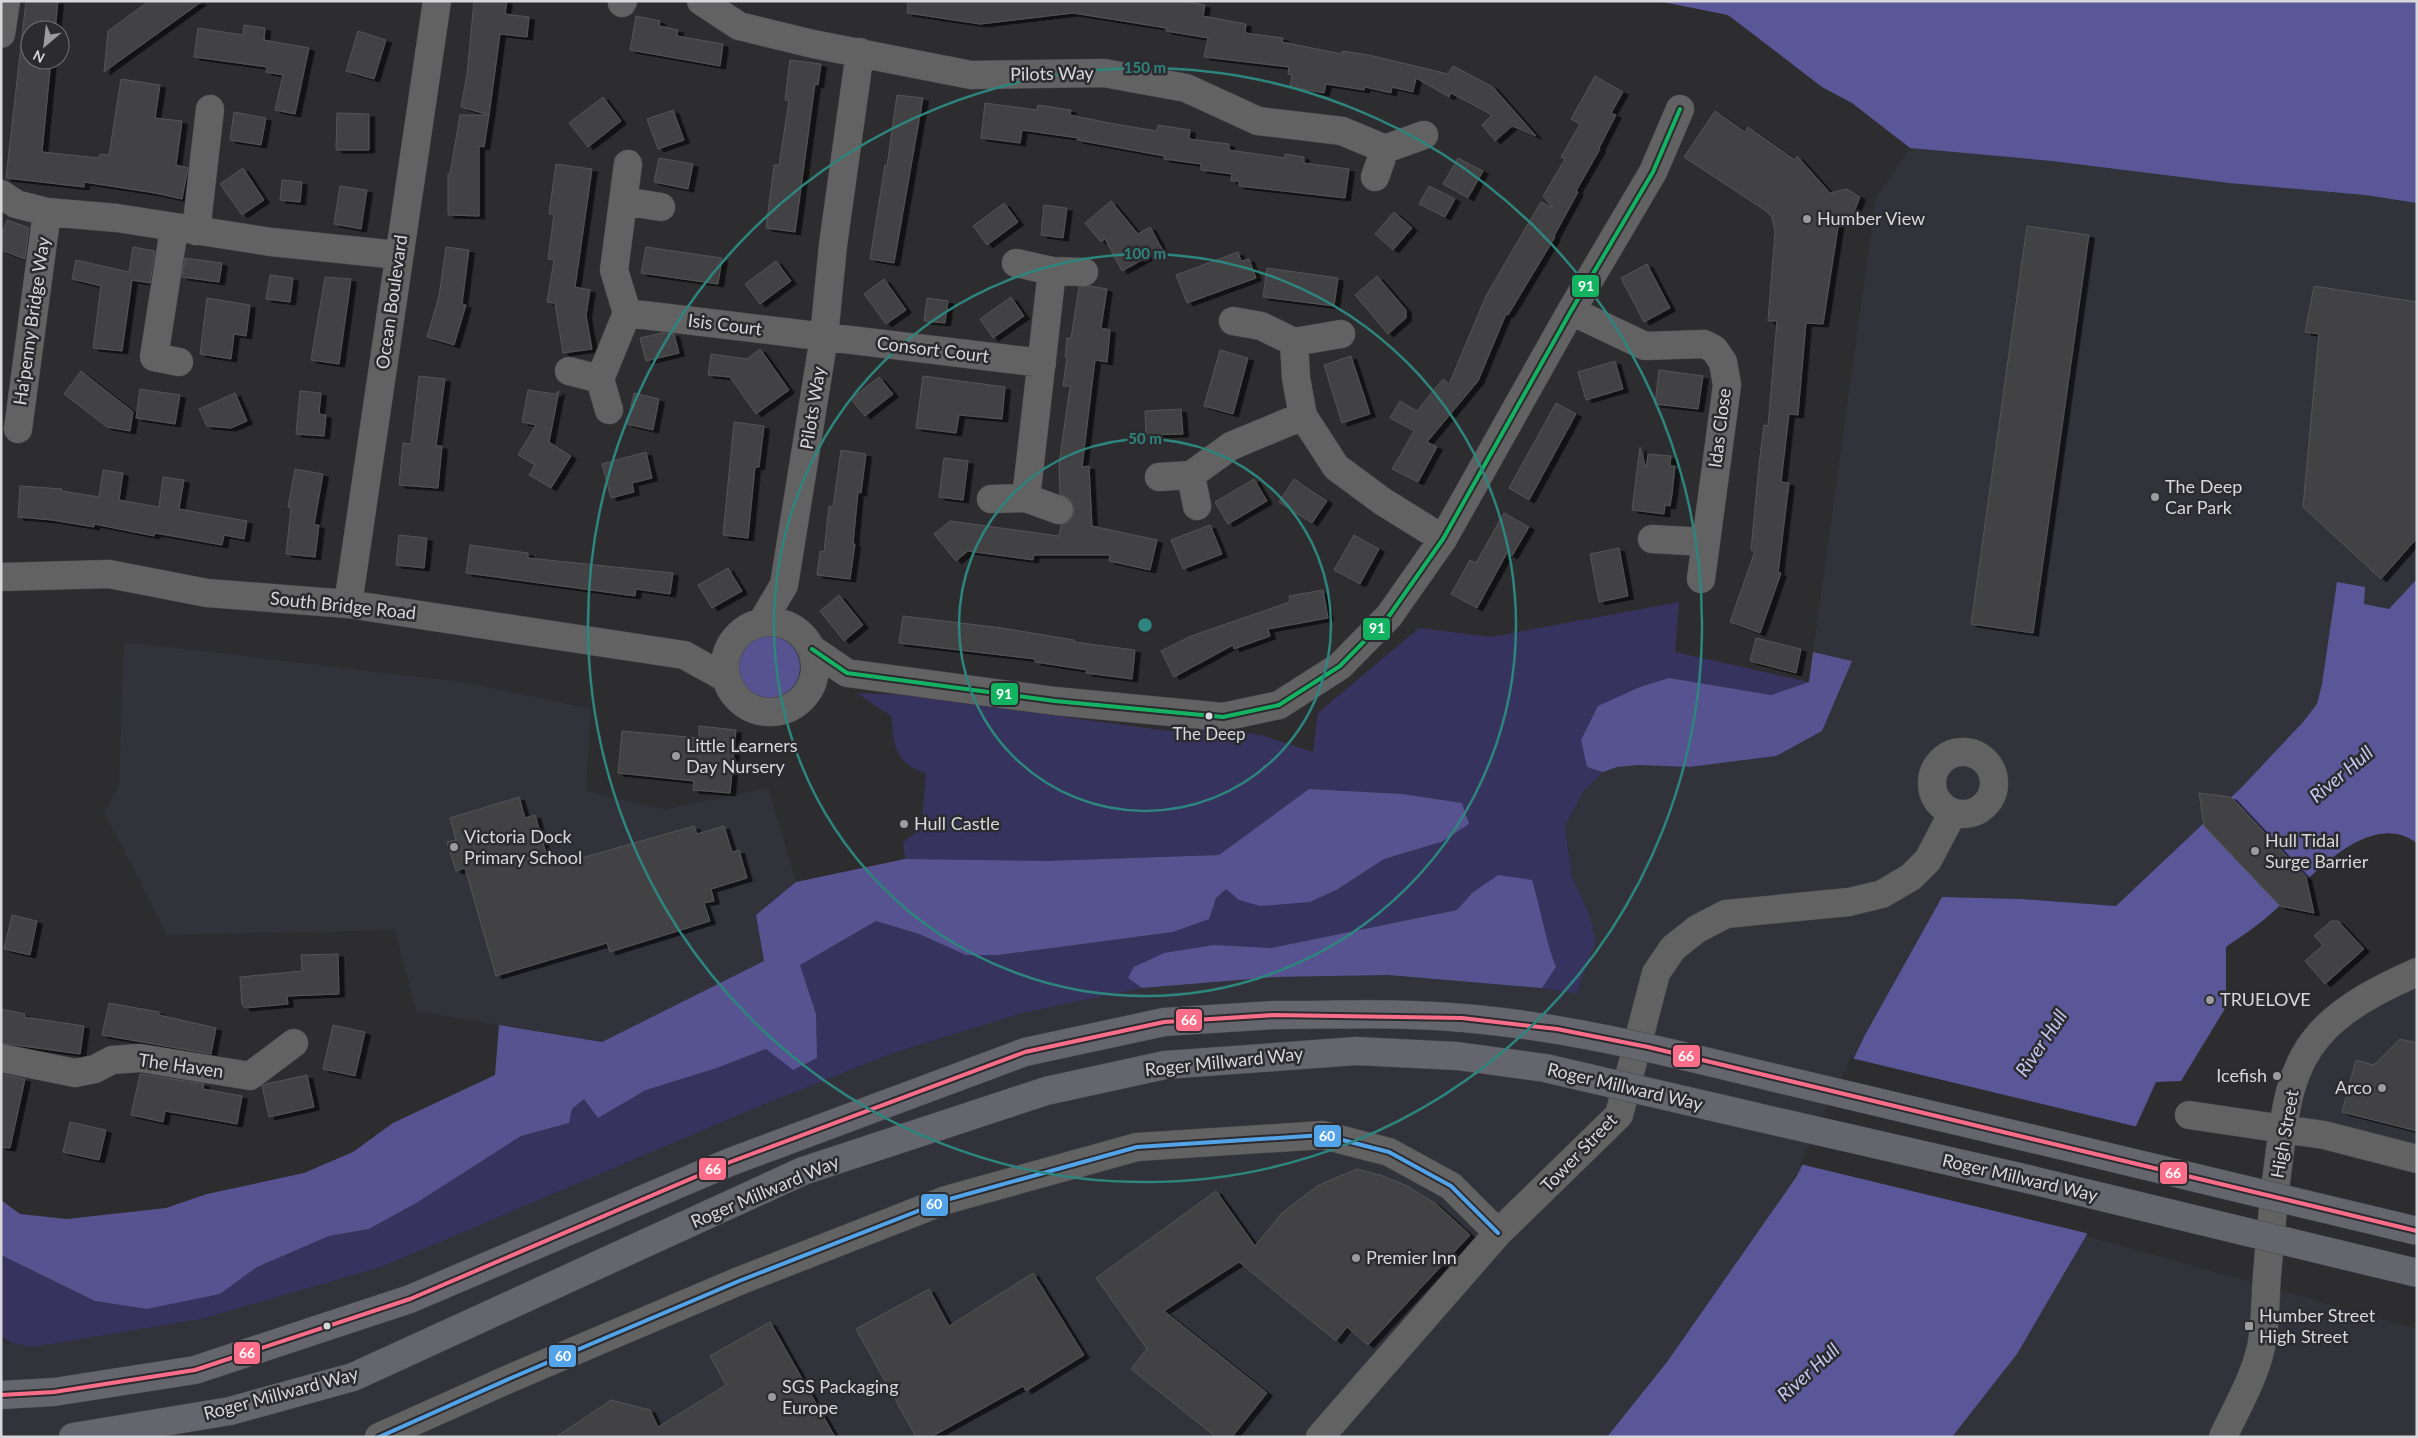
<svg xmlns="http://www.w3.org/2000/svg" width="2418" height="1438" viewBox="0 0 2418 1438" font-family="Lato,sans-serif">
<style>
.built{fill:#32323b}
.green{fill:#37335f}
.forest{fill:#575391}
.water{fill:#5a5799}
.pier{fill:#2d2d2f}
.building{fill:#434345;stroke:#545456;filter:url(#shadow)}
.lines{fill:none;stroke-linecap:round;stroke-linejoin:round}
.minor-casing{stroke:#48484b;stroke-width:29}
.trunk-casing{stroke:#48484b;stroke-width:29}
.minor{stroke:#626263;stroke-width:28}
.trunk{stroke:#65656e;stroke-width:28}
.trunk-bridge-casing{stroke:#48484b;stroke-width:29;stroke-linecap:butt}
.trunk-bridge{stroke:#65656e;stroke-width:28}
.bus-1-casing{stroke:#2c2c30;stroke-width:8}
.bus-2-casing{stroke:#2c2c30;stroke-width:8}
.bus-3-casing{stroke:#2c2c30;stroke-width:8}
.bus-1{stroke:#fb6d88;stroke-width:4}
.bus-2{stroke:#13b361;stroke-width:4}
.bus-3{stroke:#53a3e8;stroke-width:4}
.ring{fill:none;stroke:#2d857e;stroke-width:2.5}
.poi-dot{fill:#9c9c9f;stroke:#2c2c30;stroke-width:2}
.bus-dot{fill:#d8d8db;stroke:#2c2c30;stroke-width:2}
.labels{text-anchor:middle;stroke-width:5;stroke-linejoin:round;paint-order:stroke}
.bus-label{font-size:17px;fill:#d8d8db;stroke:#2c2c30}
.street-label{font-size:18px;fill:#d8d8db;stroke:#2c2c30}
.poi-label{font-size:18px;fill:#d8d8db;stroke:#2c2c30;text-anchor:start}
.water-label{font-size:19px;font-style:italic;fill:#c6c7f0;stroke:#2c2c30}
.centre{fill:#2d857e;stroke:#2c2c30;stroke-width:2.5}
.ring-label{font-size:15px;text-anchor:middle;font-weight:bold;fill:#2d857e;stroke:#2c2c30;stroke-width:5;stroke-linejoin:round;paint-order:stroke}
.line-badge{stroke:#2c2c30;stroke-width:2}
.badge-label{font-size:14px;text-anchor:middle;font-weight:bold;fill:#fff}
</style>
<defs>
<filter id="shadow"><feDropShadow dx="5.5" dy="3" stdDeviation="0" flood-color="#0009"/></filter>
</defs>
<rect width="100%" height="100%" fill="#2d2d2f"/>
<path class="built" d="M1910,148l142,13 177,22 136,12 52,8v376l-28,30 -25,-5 -42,80 -5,20 -14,18 -62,66 -125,118 -95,-7 -79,-2 -77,138 -68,141 -130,186 -60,75h-1606v-92l9,-3 22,5 169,-28 180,-52 386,-164 126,-50 129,-40 120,-25 132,-11 114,-2 154,13 34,6 13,-81 -17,-35 -7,-52 18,-34 20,-20 14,-5 21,-2 51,2 87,-11 46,-25 30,-70 -39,-9 63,-454z
M124,642l338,40 129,27 -5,82 79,19 103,-22 28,94 -40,33 8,46 -162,81 -186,-31 -21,-81 -228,5 -63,-123 15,-26z
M2417,976v175l-123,-33 33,-86z
M2086,1236l331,93v108h-465l65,-83z"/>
<path class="green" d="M1679,602l-4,50 134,30 -38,13 -102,-17 -82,89 16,5 -20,20 -18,34 7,52 17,35 7,28 -20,53 -34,-6 14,-21c-11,-28 -15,-58 -24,-87l-60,13 -15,17 -186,38 -57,-3 -86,33 14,10 -120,25 -129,40 -126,50 -386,164 -180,52 -169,28 -22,-5 -9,-6v-81l94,46 52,8 73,-15 37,-27 72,-31 40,-7 49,-27 103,-66 48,-13 3,-14 12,-10 14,19 48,-28 71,-22 49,-19 50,-35 -16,-49 76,-44 43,13 48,21h31l175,-23 35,-13 8,-21 10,-9 13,11 99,-11 46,-30 57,-17 21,-39 -59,-9 -94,-5 -90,66 -174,6 -140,-2 -2,-17 18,-13 5,-55c-33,-13 -31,-27 -35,-58l-34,-23 45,2 266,36 47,-3 46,7 52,17 5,-39 101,-85 72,9z"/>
<path class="forest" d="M738 667a31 31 0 1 1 62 0a31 31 0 1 1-62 0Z
M1813,652l39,9 -30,70 -46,25 -87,11 -51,-2 -21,2 -14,5 -16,-5 -6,-27 17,-34 42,-19 29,-9 102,17 38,-13z
M1309,789l94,5 59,9 7,21 -28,18 -57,17 -46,30 -28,13 -50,4 -21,-6 -13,-11 -10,9 -7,21 -36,13 -175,23h-32l-47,-21 -43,-13 -76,44 16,49 1,44 -24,12 -27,-21 -49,19 -71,22 -48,28 -14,-19 -12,10 -3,14 -48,13 -103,66 -49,27 -40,7 -72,31 -37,27 -73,15 -52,-8 -94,-46v-55l19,14 47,5 99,-11 41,-14 97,-21 49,-21 40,-29 102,-48 4,-50 103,17 162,-81 -8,-46 40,-33 109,-23 140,2 174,-6z
M1498,875l34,5c9,29 13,59 24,87l-14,21 -154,-13 -114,2 -132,11 -14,-10 6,-11 30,-14 50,-8 57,3 186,-38 15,-17z"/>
<path class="water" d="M1658,1h759v202l-52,-8 -136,-12 -177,-22 -142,-13 -58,-45 -30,-16 -94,-72z
M2417,579v264c-52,-38 -114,45 -151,75 -12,10 -27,20 -40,29v60l-45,74 -25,1 -70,154 -69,118 -65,83h-345l60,-75 130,-186 68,-141 77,-138 79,2 95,7 125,-118 62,-66 14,-18 5,-20 15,-102 28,5 -1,17 25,5z"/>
<path class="pier" d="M1851,1058l287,69 -48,107 -290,-70z"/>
<path class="building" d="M26,1h32l-3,29h-25v30h21l-9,92 57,6 1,-4 9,1 12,-76 39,6 -5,33 27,3 -6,44 12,3 -6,31 -27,-6 -71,-11v5l-78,-9z
M149,1l52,1 -97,70 4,-41z
M474,1h33l-2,13 24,3 -2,20 -27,-3 -11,81 -28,-8 6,-33z
M908,1h275l22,4 -2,11 43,8 -1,9 38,5 -1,4 60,12v-3l27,4 79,19 5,-8 40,21 43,49 -24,-10 -17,15 -13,-16 10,-10 -41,-22 -2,4 -33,-19 -3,14 -21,-5 -1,6 -26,-6 -1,3 -38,-6 -2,9 -34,-6 2,-12 -4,-1 1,-7 -85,-10 4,-19 -42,-7v-3l-93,-15 -93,11 -73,-11z
M636,16l24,5 -1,5 19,4 -1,6 46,8 -3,22 -90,-16z
M244,25l21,3 -1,12 45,8 -14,66 -20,-4 8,-35 -17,-3 1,-5 -73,-10 4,-29 45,7z
M358,31l28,9 -12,39 -28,-8z
M790,60l31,4 -3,21 -3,-1 -20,148 -29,-4 8,-63h5l10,-64 -4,-1z
M1595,76l28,16 -12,21 5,2 -17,33 1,1 -24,42 2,1 -24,44 1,1 -47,78 -2,-1 -28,67 -51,61 10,5 -19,35 -26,-13 22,-38 -24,-13 10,-17 17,10 26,-32 6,5 37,-88 29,-50 26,-44 12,6 -10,-12 22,-37 -4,-2 19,-33 -9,-5z
M897,95l26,3 -29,165 -24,-4 15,-94 2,1z
M603,97l18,24 -33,26 -19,-24z
M985,103l52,7 1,-5 33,5 -1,5 39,8 48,8 1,-6 32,5 -1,9 40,5v6l56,8v-4l19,3v6l45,6 -4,29 -106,-12v-5h-8l1,-7 -31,-4v-6l-37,-5v-3l-87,-16 1,-2 -56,-8 -2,13 -39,-5z
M673,110l11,30 -26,9 -11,-30z
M1715,111l30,21 3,-5 47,33 2,-4 33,37 17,-4 13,8 -7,18 -14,6 -16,103 -17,-1 -8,92 -9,-1 -8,68 8,1 -11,90h3l-21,60 -30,-11 25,-71 -4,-1 8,-85 5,-40 4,1 9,-105h-9l7,-89 -3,-15 -6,-6 -82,-54z
M234,112l32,6 -5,27 -31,-5z
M337,113l32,1v36h-33z
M460,115h29l-5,32 -5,-1v70l-31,-1v-41h2z
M659,158l34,6 -5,25 -34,-7z
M1458,158l25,13 -15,27 -25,-14z
M556,164l36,5 -17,118 15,3 -4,25 6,34 -29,4 -8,-50 -8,-1 7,-42 -6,-1 6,-45h-5z
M243,168l21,32 -22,15 -22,-31z
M282,180l20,2 -2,20 -20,-2z
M340,186l27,4 -6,39 -27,-5z
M1429,186l26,13 -10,18 -26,-13z
M1111,201l27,33 12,-7 12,22 -40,22 -17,-32 -4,3 -16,-19z
M1004,203l14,19 -31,23 -14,-19z
M1044,205l23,3 -4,30 -22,-3z
M1394,212l18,16 -19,22 -18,-16z
M7,220l22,8 -4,31 -24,-9v-14z
M2027,226l62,9 -56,398 -62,-9z
M133,247l22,4 -5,32 -18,-3 -10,71 -29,-3 8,-62 -29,-7 4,-19 53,12z
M446,247l23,3 -7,54 4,1 -12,40 -27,-8 12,-41z
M646,247l76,11 -4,26 -77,-11z
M1238,252l3,9 8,-2 7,19 -69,25 -11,-28z
M185,258l37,5 -3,19 -37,-5z
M776,261l15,20 -31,23 -15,-20z
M1647,264l23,44 -26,14 -23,-44z
M1267,268l71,10 -4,28 -71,-9z
M270,275l23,3 -3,24 -24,-3z
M1377,276l29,34v8l-18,16 -33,-39z
M325,277l26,2 -12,85 -28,-4z
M884,279l22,31 -20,14 -22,-30z
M1089,286l18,3 -6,39 9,2 -3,32 -12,-2 -13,107 7,-1 3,60 65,14 -7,30 -41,-9 1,-6h-76l-1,5 -65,-9 -12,10 -22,-27 16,-13 109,15 2,-11 8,-3 4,-6 1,-8 -3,-8 -11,-6 -1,-30 11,-78h-7l4,-29h-2l2,-19h4l8,-51z
M2314,286l103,16v236l-36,41 -78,-72 16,-173 -14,-2z
M1011,297l13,19 -31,22 -13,-19z
M207,298l43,7 -4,31 -12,-2 -3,25 -31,-5z
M927,298l21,3 -3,22 -21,-2z
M662,333l12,1 5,19 -33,8 -6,-23z
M760,349l29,41 -33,24 -26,-37 -22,-2 3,-21 36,5z
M1220,350l28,8 -15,56 -29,-8z
M1351,356l19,58 -28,9 -18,-58z
M1615,361l8,28 -37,11 -8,-28z
M1659,370l44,6 -5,33 -43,-5z
M81,371l52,41 -3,19 -23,-4 -43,-33z
M419,376l26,3 -9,67h6l-4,42 -39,-3 4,-42 8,1z
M923,376l82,11 -3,32 -43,-4 -3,18 -40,-5z
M879,377l14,17 -28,22 -14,-17z
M140,389l40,6 -5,29 -39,-6z
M528,390l27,4 4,-3 -10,51 22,14 -20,32 -22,-13 6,-10 -17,-10 18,-30 -14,-3z
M300,391l21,2 -2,21 7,1 -2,21 -28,-2z
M235,393l12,28 -16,7 -24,-2 -8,-17z
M634,393l25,6 -6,31 -26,-6z
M1556,403l20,11 -47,86 -20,-12z
M1181,409l2,25 -37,1 -1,-24z
M734,422l30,4 -5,41h-4l-7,71 -25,-3z
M1640,447l6,22 2,-15 23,2 -1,10h5l-3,28 -2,12 -5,-1 -1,9 -32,-4z
M841,450l25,4 -5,39 -3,-1 -5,52h2l-5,35 -33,-4 3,-24 4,1 5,-46 4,1z
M646,452l6,26 -20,5 2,9 -23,6 -9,-34z
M944,458l24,3 -5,39 -24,-3z
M295,469l28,5 -9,51h5l-4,32 -29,-3 5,-46 -3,-1z
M103,470l20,3 -4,27 40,7 4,-30 21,3 -5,29 68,12 -3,18 -20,-4 -2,10 -67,-12 -1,3 -60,-12v3l-42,-7 -34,-3 2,-31 42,3 -1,2 38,6z
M1254,479l13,22 -39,23 -13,-22z
M1294,479l33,22 -15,22 -33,-21z
M1504,513l25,14 -17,29 -5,-3 -30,55 -26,-14 19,-34 6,3z
M1210,525l12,29 -39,15 -12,-29z
M399,535l28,3 -3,30 -28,-3z
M1354,535l25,14 -19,35 -26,-14z
M470,545l58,8v5l145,15 -3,21 -34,-5 -1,7 -169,-23z
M1619,548l9,48 -29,6 -9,-48z
M728,568l14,23 -30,17 -14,-23z
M1323,590l5,28 -60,11 2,7 -36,13 -1,-4 -59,32 -13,-26 30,-15 99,-34 -1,-6z
M839,595l24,30 -19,16 -24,-30z
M903,616l99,12 72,12v2l61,8 -3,29 -46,-6 1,-3 -52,-8v-3l-136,-16z
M1756,638l45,11 -5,24 -46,-12z
M699,726l37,4 -6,63 -37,-3 1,-9 -76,-8 4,-42 77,7z
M2199,793l32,4 75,80 8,36 -34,-7 -76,-80z
M519,797l6,21 10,-3 15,52 144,-41 3,8 27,-8 8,26 7,-2 8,28 -36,11 3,12 -10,2 6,18 -100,31 -3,-9 -111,33 -31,-108 -9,3 -9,-29 9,-2 -6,-22z
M12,915l25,6 -7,34 -26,-6z
M2331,921h7l26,28 -39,35 -20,-23 18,-16 -9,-9z
M338,954l1,40 -52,2 1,8 -43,4 -3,-3 -2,-28 62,-6 -1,-16z
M109,1003l50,9v3l57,13 -5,26 -109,-19z
M1,1009l24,5 -1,3 60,9 -4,28 -79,-11z
M333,1025l32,7 -10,44 -32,-7z
M2400,1039l17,4v88l-75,-19 14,-52 18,5z
M1,1074l24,5 -15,69 -9,-1z
M140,1074l64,10 -1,5 39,7 -5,28 -72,-13 -2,11 -32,-7z
M307,1075l7,32 -45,10 -7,-31 4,-2z
M70,1122l36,8 -7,30 -36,-8z
M1357,1169l26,7 24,10 28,17 35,32 -102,110 -21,-18 -11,14 -97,-79 -75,49 103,82 -35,44h-16l-85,-68 16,-20 -51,-71 120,-87 39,55 27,-33 18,-14 19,-14z
M1033,1273l51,82 -58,36 -3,-5 -92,51h-15l-60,-108 73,-40 20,37z
M770,1322l65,115h-279l55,-37 39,10 8,17 68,-42 -16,-29z"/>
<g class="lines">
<g class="minor-casing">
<path id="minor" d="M701,1l38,25 74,18 158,31 133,-2 82,15 72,33 84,10 43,18 39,-14
M622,3l1,-2
M1,34l5,-33
M1375,177l10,-28
M1,194l15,10 31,8 70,6 154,24 127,13
M623,201l38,6
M174,229l-20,128 25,5
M196,231l14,-122
M1016,263l36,8 32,1
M1571,311l74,35 59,-2 10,5 9,13 4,23 -26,194
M627,313l415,50
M1233,321l28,5 33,16 47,-8
M1294,342l2,36 7,38 33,51 46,34 61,38
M569,371l31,8 9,31
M600,379l27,-66 -13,-43 14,-106
M18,429l29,-217
M1191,475l40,-29 72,-30
M1159,477l32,-2 6,31
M1026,498l26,-227
M991,499l35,-1 33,12
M1652,539l53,3
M1,577l108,-3 98,19 141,11 336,51 42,23
M348,604l89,-603
M725 667a45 45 0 1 1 90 0a45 45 0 1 1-90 0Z
M762,622l22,-37 40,-248 9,-92 27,-193
M812,649l35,24 208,28 168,16 56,-12 61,-39 49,-50 54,-77 128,-228 82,-139 27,-63
M1932 783a31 31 0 1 1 62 0a31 31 0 1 1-62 0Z
M1,1058l74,15 20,-4 17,-9 28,-2 110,18 44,-33
M2189,1115l135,20 93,24
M379,1437l132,-59 228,-97 207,-81 191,-53 186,-12 66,17 62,34 47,47
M1320,1437l178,-204 121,-118 37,-142 17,-25 24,-19 29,-15 123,-12 33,-8 29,-17 17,-17 22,-42 -2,-7
M2223,1437c14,-30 31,-58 38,-90 5,-23 4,-49 6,-72 3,-36 6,-72 11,-109 6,-45 9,-95 41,-131 25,-29 64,-48 98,-63"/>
</g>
<g class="trunk-casing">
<path id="trunk" d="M1746,1071l313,74
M1735,1112l297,68
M1,1395l53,-3 141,-22 215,-71 320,-137 295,-110 139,-30 110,-7
M73,1437l157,-26 123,-34 450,-206 243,-80 119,-26 110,-8"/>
</g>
<use href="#minor" class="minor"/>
<use href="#trunk" class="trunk"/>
<g class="trunk-bridge-casing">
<path id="trunk-bridge" d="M1274,1015c63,0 127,-3 189,3 96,8 189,30 283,53
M1275,1057l81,-6 101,5 88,12 190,44
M2059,1145l358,86
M2032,1180l385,93"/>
</g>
<use href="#trunk-bridge" class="trunk-bridge"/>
<g class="bus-1-casing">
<path id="bus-1" d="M1,1395l53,-3 141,-22 215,-71 320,-137 295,-110 139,-30 110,-7 188,3 95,11 91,18 769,184"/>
</g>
<g class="bus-2-casing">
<path id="bus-2" d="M812,649l35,24 208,28 168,16 56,-12 61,-39 49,-50 54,-77 128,-228 82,-139 27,-63"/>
</g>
<g class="bus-3-casing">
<path id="bus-3" d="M379,1437l132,-59 228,-97 207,-81 191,-53 186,-12 66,17 62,34 47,47"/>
</g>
<use href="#bus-1" class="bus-1"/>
<use href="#bus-2" class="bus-2"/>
<use href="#bus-3" class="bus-3"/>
</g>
<g class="ring">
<circle cx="1145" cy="625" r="186"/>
<circle cx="1145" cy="625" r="371"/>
<circle cx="1145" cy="625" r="557"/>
</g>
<g class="poi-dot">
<circle cx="1807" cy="219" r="5"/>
<circle cx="2155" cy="497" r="5"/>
<circle cx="676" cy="756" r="5"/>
<circle cx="904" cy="824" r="5"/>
<circle cx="454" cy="847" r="5"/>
<circle cx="2255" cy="851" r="5"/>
<circle cx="2210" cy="1000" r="5"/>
<circle cx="2277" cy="1076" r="5"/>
<circle cx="2382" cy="1088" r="5"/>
<circle cx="1356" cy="1258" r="5"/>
<rect x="2244" y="1321" width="10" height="10" rx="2.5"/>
<circle cx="772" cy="1397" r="5"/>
</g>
<g class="bus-dot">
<circle cx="1209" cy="716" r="4.5"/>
<circle cx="327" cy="1326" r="4.5"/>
</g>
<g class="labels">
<g class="bus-label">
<text x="1209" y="740">The Deep</text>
</g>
<g class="street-label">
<text transform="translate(1052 74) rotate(-1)" y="6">Pilots Way</text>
<text transform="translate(392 302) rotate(-82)" y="6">Ocean Boulevard</text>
<text transform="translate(32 321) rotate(-82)" y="6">Ha'penny Bridge Way</text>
<text transform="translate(725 325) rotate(7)" y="6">Isis Court</text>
<text transform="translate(933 350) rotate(7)" y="6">Consort Court</text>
<text transform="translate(813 408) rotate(-81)" y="6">Pilots Way</text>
<text transform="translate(1720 428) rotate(-83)" y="6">Idas Close</text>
<text transform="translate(343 606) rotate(6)" y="6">South Bridge Road</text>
<text transform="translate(1224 1062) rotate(-6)" y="6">Roger Millward Way</text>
<text transform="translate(181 1066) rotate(8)" y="6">The Haven</text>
<text transform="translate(1625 1087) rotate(13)" y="6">Roger Millward Way</text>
<text transform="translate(2285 1134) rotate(-80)" y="6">High Street</text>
<text transform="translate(1579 1153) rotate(-46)" y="6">Tower Street</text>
<text transform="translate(2020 1178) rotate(13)" y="6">Roger Millward Way</text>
<text transform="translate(765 1192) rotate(-23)" y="6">Roger Millward Way</text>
<text transform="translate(281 1394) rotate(-15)" y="6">Roger Millward Way</text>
</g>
<g class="poi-label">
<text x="1817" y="225">Humber View</text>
<text x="2165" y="493">The Deep<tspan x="2165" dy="21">Car Park</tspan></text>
<text x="686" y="752">Little Learners<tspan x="686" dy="21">Day Nursery</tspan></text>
<text x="914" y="830">Hull Castle</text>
<text x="464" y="843">Victoria Dock<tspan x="464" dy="21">Primary School</tspan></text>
<text x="2265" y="847">Hull Tidal<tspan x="2265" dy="21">Surge Barrier</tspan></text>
<text x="2220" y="1006">TRUELOVE</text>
<text x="2267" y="1082" text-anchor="end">Icefish</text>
<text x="2372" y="1094" text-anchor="end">Arco</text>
<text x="1366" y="1264">Premier Inn</text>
<text x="2259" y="1322">Humber Street<tspan x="2259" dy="21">High Street</tspan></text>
<text x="782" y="1393">SGS Packaging<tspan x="782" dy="21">Europe</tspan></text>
</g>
<g class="water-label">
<text transform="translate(2341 774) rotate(-40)" y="7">River Hull</text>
<text transform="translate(2041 1043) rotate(-56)" y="7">River Hull</text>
<text transform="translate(1808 1372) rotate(-42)" y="7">River Hull</text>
</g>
</g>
<circle cx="1145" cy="625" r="8" class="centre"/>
<g class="ring-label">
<text x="1145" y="73">150 m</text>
<text x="1145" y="259">100 m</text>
<text x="1145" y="444">50 m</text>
</g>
<g class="line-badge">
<rect x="1571" y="274" width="29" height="24" rx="5" fill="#13b361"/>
<rect x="1362" y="617" width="29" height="24" rx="5" fill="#13b361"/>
<rect x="990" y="682" width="29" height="24" rx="5" fill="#13b361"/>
<rect x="1175" y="1008" width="28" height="24" rx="5" fill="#fb6d88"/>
<rect x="1672" y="1044" width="29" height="24" rx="5" fill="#fb6d88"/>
<rect x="1313" y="1124" width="29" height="24" rx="5" fill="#53a3e8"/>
<rect x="698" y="1157" width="29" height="24" rx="5" fill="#fb6d88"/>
<rect x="2159" y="1161" width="29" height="24" rx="5" fill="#fb6d88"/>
<rect x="920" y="1193" width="29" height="24" rx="5" fill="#53a3e8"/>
<rect x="233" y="1341" width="28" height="24" rx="5" fill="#fb6d88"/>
<rect x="548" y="1344" width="29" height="24" rx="5" fill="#53a3e8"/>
</g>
<g class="badge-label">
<text x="1586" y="291">91</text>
<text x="1377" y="633">91</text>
<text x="1004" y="699">91</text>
<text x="1189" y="1025">66</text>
<text x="1686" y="1061">66</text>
<text x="1327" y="1141">60</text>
<text x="713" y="1174">66</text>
<text x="2173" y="1178">66</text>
<text x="934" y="1209">60</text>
<text x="247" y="1358">66</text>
<text x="563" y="1361">60</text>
</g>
<rect width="2418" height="1438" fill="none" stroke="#d8d8db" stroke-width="5"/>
<g transform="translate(45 45) rotate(208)"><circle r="24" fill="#2c2c30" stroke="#717174"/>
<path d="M0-4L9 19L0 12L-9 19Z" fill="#9c9c9f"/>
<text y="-8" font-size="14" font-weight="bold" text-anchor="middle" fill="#d8d8db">N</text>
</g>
</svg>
